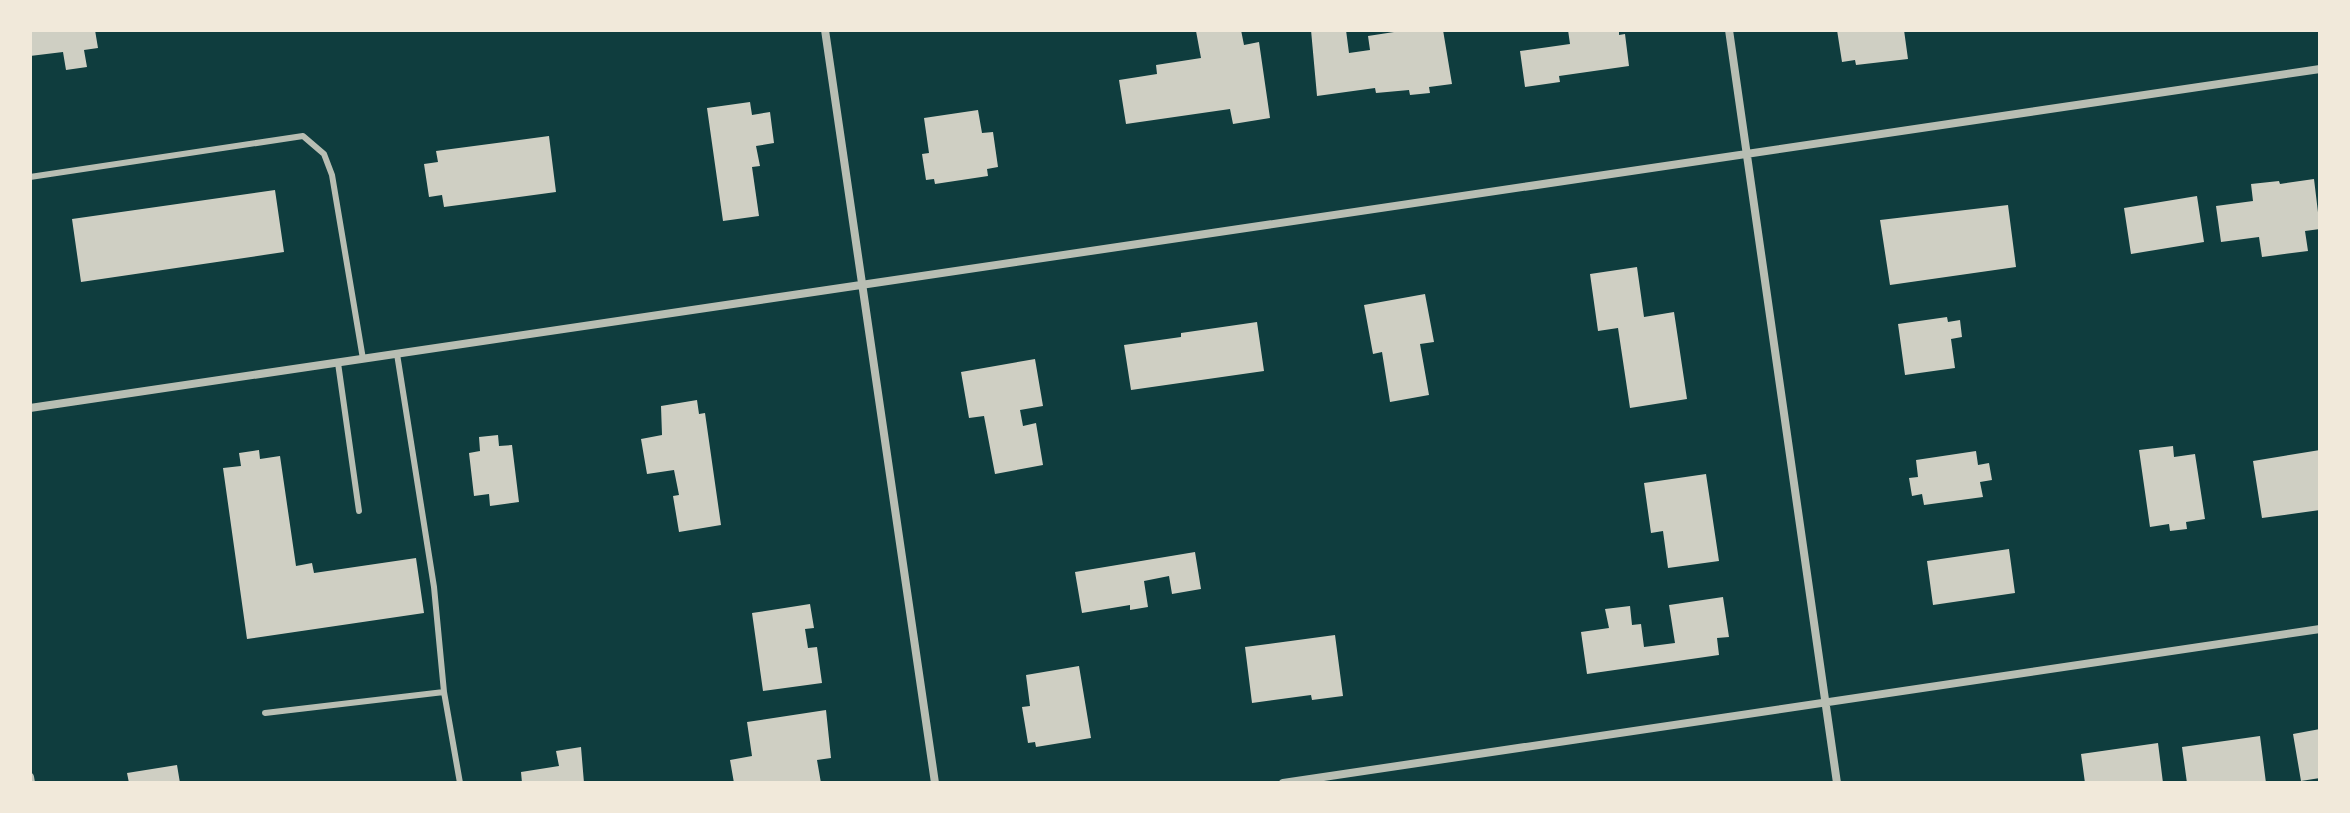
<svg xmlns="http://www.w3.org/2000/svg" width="2350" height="813" viewBox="0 0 2350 813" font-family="'Noto Sans',sans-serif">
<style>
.building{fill:#cfcfc3}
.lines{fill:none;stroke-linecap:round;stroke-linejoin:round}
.service{stroke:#b8beb3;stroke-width:6}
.minor{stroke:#b8beb3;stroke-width:8}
</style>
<rect width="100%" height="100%" fill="#0f3d3e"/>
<path class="building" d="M30,30h65l3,18 -14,2 3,17 -21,3 -3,-18 -33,4z
M1241,30l3,15 15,-3 11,76 -37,6 -3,-15 -104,15 -7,-44 38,-6 -1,-9 45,-7 -5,-27z
M1311,30h35l3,23 21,-3 -2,-14 39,-6h36l9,54 -23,3 1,6 -20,2 -1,-5 -33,3 -1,-5 -58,8z
M1568,30h51v5l6,-1 4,32 -70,10 1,6 -35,5 -5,-36 50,-7z
M1837,30h67l4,29 -52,6 -1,-5 -13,2z
M750,102l2,13 18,-3 4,31 -18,3 4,20 -8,1 7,49 -36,5 -16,-113z
M978,110l4,23 11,-1 5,35 -11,2 1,7 -53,8 -1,-5 -8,1 -4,-26 7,-1 -5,-35z
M549,136l7,56 -112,15 -2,-12 -13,2 -5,-33 14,-2 -2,-11z
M2314,179l6,50 -15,2 3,20 -46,6 -3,-20 -38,5 -5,-36 37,-5 -2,-17 28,-3 1,3z
M275,190l9,62 -203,30 -9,-63z
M2197,196l7,46 -73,12 -7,-46z
M2008,205l8,62 -126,18 -10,-65z
M1637,267l7,50 30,-5 13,87 -57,9 -12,-80 -20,3 -8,-57z
M1425,294l9,48 -14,2 9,51 -39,7 -8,-50 -9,2 -9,-49z
M1947,317l1,5 12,-2 2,17 -11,2 4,29 -50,7 -7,-51z
M1257,322l7,49 -133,19 -7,-45 57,-8v-4z
M1035,359l8,47 -23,4 3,16 13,-3 7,42 -48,9 -11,-58 -15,2 -8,-46z
M697,400l2,14 6,-1 16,112 -42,7 -6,-36 6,-1 -5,-25 -27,4 -6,-35 21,-4 -1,-29z
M498,435l1,11 13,-1 7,57 -29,4 -1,-12 -15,2 -5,-43 11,-2 -1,-14z
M2173,446l1,11 21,-3 10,65 -19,3 1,7 -17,2 -1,-7 -19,3 -11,-77z
M259,450l1,9 20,-3 16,110 16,-3 2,10 102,-15 8,55 -177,26 -24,-171 18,-2 -2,-13z
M2320,450v60l-58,8 -9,-57z
M1976,451l2,14 11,-2 3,17 -12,2 3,15 -59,8 -2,-11 -10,2 -3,-18 9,-1 -2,-17z
M1706,474l13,87 -51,7 -5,-37 -12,2 -7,-50z
M2009,549l6,44 -82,12 -6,-44z
M1195,552l6,37 -29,5 -3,-18 -25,5 4,26 -18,3v-5l-48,8 -7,-41z
M1723,597l6,40 -12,1 2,17 -132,19 -6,-42 28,-4 -4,-19 25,-3 2,19 9,-1 3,23 31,-4 -6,-38z
M810,604l4,24 -9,1 3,19 9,-1 5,36 -59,8 -11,-78z
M1335,635l8,61 -31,4 -1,-5 -59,8 -7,-56z
M1079,666l12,72 -55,9 -1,-5 -7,1 -6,-36 8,-1 -4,-31z
M826,710l5,48 -14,2 4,23h-87l-4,-23 22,-4 -5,-34z
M2320,729v49l-19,3 -8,-47z
M2260,736l6,47h-79l-5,-36z
M2158,743l5,40h-78l-4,-29z
M581,747l3,36h-62l-1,-11 38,-6 -3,-15z
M177,765l3,18h-51l-2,-10z"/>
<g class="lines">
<path class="service" d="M30,177l273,-41 21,18 8,21 31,184
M397,354l37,233 10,105
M338,363l21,148
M265,713l179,-21 16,91"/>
<path class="minor" d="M825,30l110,753
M1729,30l108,753
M30,408l2290,-339
M30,777l1,6
M1283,783l1037,-154"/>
</g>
<rect width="2350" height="813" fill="none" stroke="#f1e9da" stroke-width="64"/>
</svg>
